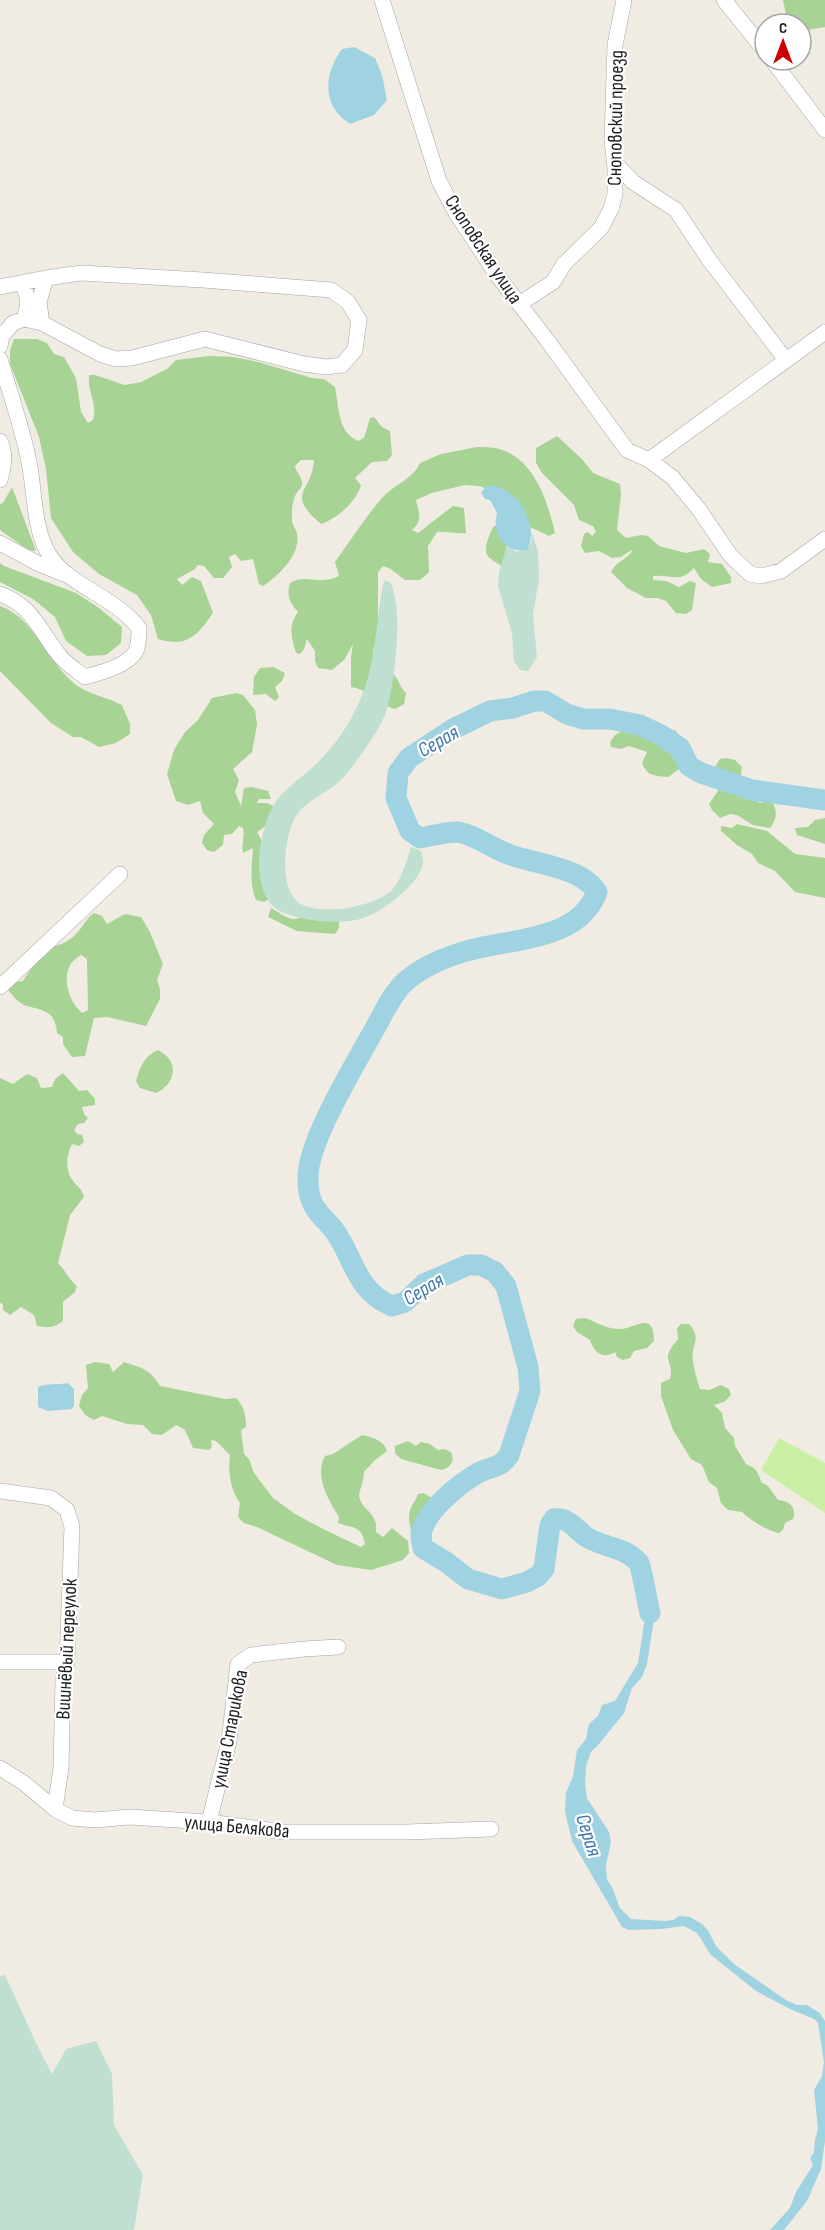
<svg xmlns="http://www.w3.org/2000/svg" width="825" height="2230" viewBox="0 0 825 2230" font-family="'Sofia Sans Condensed',sans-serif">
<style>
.grass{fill:#caefa5}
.forest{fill:#a7d394;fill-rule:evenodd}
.wetland{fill:#bfe0d0}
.water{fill:#a0d3e2}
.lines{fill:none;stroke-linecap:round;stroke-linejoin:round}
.river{stroke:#a0d3e2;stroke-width:21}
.minor-casing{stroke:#a5a5a5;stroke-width:16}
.minor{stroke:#fff;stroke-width:15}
.labels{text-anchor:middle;stroke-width:4.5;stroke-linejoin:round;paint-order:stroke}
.street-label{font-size:20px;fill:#1e1e1e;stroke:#fff}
.water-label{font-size:21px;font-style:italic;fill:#4078ae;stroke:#fff}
</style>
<rect width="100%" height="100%" fill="#f0ece3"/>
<path class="grass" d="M779,1438l46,25v50l-64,-43z"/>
<path class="forest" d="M783,0h42v27l-24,4v-7h-13z
M14,339h23l10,4 7,11 10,3 12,21 5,34 7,11 5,-3c5,-15 -6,-29 -4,-45h6l30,10 16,-3 26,-13 9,-9 33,-4 25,1 24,5 54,16 12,1 11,8c4,19 2,45 23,54l6,-3 6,-20 4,-1 8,10 8,4 2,24 -5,6 -15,1 -17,16 6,7c-5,17 -23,33 -40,39 -37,-32 -9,-30 -7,-64h-13l-6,6c1,6 6,10 7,16 1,6 -4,8 -6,12 -4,7 -4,15 -4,23 -1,8 4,11 5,17 4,21 -19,42 -34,52l-4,-2 -6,-25 -12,2 -6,-7 -6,3 3,10 -9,11h-9l-10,-12 -6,-1 -3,4 -18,10 5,6 10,-8 9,4 12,32c-16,23 -26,35 -55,26l-7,-24 -14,-20 -38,-21 -26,-22 -22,-34 -5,-49 -7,-32 -29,-73v-14z
M557,436l25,23 11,14 27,11 1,11 -4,35 9,8 15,-3 7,1 11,10 27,7 18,-4 6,5 -2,8 14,2 9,13v6l-19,4 -11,-8 -7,-11c-15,16 -22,6 -41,8v4l13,1 13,6 11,-6 6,2 -4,27 -6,4 -10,-1 -10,-12 -9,-3h-11l-19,-10 -16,-16c5,-11 18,-13 22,-23l-12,8 -9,1 -13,-7 -14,2 -4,-7 3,-12 4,-2 4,4 4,-4 -3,-6 -14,-6 -5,-15 -32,-32 -6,-10v-15z
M477,447c9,0 20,0 28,4 31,13 43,52 50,82l-6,3 -21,-10 -23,-31 -26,-9 -14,-1 -33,8 -16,7c3,14 7,20 -4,30l6,3 35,-27 11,2 2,25c-10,1 -18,-2 -29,-1l-9,14 1,26 -9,8h-15l-16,-12 -6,-2 -5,6v51l5,13 -10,13 4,30 15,-6c7,5 7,14 14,20l-2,11 -9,5c-18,-5 -25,-19 -44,-22v-30l2,-13 -9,16 -12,10 -14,-2 -3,-7v-10l-8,-12 -3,10 -4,5 -4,-1c-5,-16 -8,-27 2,-41 -8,-9 -12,-16 -8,-29 16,-10 29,3 49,-7l-4,-14c16,-22 30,-45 48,-65 12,-13 30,-18 37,-34l21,-9z
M12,487l24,64 -8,-1 -28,-20v-26l3,-1z
M499,525l10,12 -7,29c-13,-8 -20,-10 -14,-27 2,-5 3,-9 6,-13z
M0,563l4,3 72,27 23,15 23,19 -1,16 -15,12 -19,1 -21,-15 -11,-24 -22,-18 -33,-17z
M0,606c36,13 46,55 76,79 10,8 33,13 46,20l8,19v10l-14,9 -17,4 -18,-10h-8l-22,-14 -51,-52z
M273,667l12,6 -3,8 -7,6 4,10 -4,4 -9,-7 -13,1 1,-18 6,-9z
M236,693l7,2 12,15 2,15 -5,27 -19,17 6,11 -4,12 6,14 3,-18 8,-1 16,4 3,8h-12l-2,4h10l6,3c3,15 -6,18 -16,26l9,16 3,51 -5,3 -8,-2c-7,-17 -4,-34 -3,-52l-10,5c-2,-9 2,-16 0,-25l-4,-2 -7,8 -8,1 -1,10 -9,7 -7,-2 -5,-7 2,-8 10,-11 -11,-11 -3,-12 -12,4 -12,-4 -9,-27 7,-24 11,-18 13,-12 14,-22z
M649,726l13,5 13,-1 8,11 -1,6 3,7 -3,6 1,6 -15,11c-13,-1 -21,-1 -26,-14l5,-11 -18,-6 -8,3 -10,-2 -1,-4c6,-13 12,-11 25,-12 4,0 10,-3 14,-5z
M726,758l9,2 7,7 -1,8 6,15 10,5 -1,6 4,2 11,-3c7,9 6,20 -1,28l-17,-3 -16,-10 -7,-1 -10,4 -8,-8 -3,-6 9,-13 -3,-10 7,-4 -7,-5v-5l5,-8z
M825,818v26l-28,-9 -2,-7 13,-1 7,-7z
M737,824l30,7 28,23 30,4v40l-30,-6 -20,-21 -17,-8 -6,-9 -15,-9 -16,-14v-5l11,2z
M271,908c17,10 21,16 39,5l29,8v7l-4,6 -38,-3 -29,-14z
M94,913l8,3 5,8 18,-10 16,3 9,15 13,32 -6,16 3,9v10l-14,27 -39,-9 -13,1 -9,38 -13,1 -9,-13v-7l-6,-4c-2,-21 -11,-22 -30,-27 -8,-2 -14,-10 -19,-16l5,-8 10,-1 20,-32c15,-3 29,-7 38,-21 5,-6 6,-10 13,-15zM81,955l6,4 1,51 -6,3c-16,-14 -24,-46 -1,-58z
M158,1050c22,11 18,34 -2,43l-16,-5 -4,-7c4,-14 8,-25 22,-31z
M63,1073l16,18 8,-1 8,9v6l-13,2 2,7 4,4 -4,5 -6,1 -4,6 3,4 5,1 2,7 -5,4 -7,-2c-6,12 -7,27 1,37 5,6 9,8 11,16l-14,18 -12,48c8,8 11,17 19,23l-2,6 -12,10v19c-9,7 -16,7 -26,5l-3,-11 -13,-8 -11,8 -7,-5v-6l-3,-1v-225l13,6 14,-10 10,4 4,10 11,-1 3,-8z
M585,1318c11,4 24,12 36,11 14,-1 33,-19 33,12l-7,7 -13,3 -4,7 -7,2 -6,-3 -2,-5c-13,8 -21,0 -25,-12l-13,-8 -4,-6 3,-7z
M681,1324h8c14,15 1,21 4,37 1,9 4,19 7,28l9,1 12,-5 8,4 2,6 -7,7 -10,3 8,8 3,15 9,10 1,8 11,18c10,4 12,7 15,18l7,4 10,14c12,1 19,8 15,19l-8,4 -2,7 -4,3c-10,-1 -30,-14 -37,-21l-14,-2 -7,-7 -4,-15 -8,-6 -7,-17 -11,-6 -18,-29 -12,-34v-13l9,-4c5,-19 -12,-17 8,-40l-1,-11z
M95,1362l14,2 4,8 11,-10c18,6 26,7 36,24l65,13 11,-1c8,8 10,17 10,29l-5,3 3,24 5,5 5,14 19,25 22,16 30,16 36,17 4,-3c-4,-20 -12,-15 -27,-21l1,-6c-11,-18 -25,-41 -14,-61l8,-2 29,-19c11,2 22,6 25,16l-12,9 -11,12c0,9 -5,19 -5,24 2,12 13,15 16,25 2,4 1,7 1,11l7,5 9,-9 16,13 1,12 -6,7 -32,10 -34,-5 -80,-38 -13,-4 -6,-6 2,-14c-10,-15 -12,-30 -10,-48l-14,-14 -5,-1 1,7 -3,3 -16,-2 -8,-18 -9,-5 -14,10 -10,-1 -9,-9 -16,-1 -25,-8 -8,4 -9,-5 -6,-9 3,-11 6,-7 -2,-23z
M408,1441l8,5 5,-4 9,2 8,6 6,-1 7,3c4,9 0,16 -10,18l-40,-11 -6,-6v-7z
M423,1493l11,6 -4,9c2,4 5,9 5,14 0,11 -13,22 -23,18 0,-10 -6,-22 -1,-32 2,-5 5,-8 7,-14z"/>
<path class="wetland" d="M532,533l6,18 1,28 -6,35 4,43 -9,14 -8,-1 -6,-9 -2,-28 -14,-47 1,-14 8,-26 10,6 14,-8z
M384,581l6,1c14,25 5,102 -4,130 -6,18 -32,54 -45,68 -12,12 -32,19 -43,33 -14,19 -22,80 5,92 22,10 67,2 87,-13 10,-8 17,-32 21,-45l10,4c1,4 3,9 2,13 -4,21 -46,53 -67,56 -22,4 -51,1 -72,-7 -38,-15 -26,-86 -7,-113 10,-13 25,-23 37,-34 21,-20 34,-39 46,-66 17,-38 15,-79 24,-119z
M5,1975l31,68 16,31 14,-25 30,-8 16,33 2,51 29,50 -9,55h-134v-254z"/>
<path class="water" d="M354,47l21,11 7,17 5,25 -13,15 -24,9c-5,-4 -11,-8 -14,-13 -14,-19 -7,-45 6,-62z
M493,485c4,2 10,3 14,6 18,11 31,40 20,59 -22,4 -36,-17 -30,-37l-7,-13 -5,-1 -4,-6 5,-7z
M68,1383l6,6v17l-2,3 -24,2 -10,-4v-20c7,-4 21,-2 30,-4z
M648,1585l3,6 3,28 -7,45 -5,13 -10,11 -8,25 -25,31 -8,8 -5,14 -1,18 2,14 22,34 2,10 -5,23 1,15 5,7 8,21 11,11 34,2 8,-1 6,-4 11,1 12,7 6,6 8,16 18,18 52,36 11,5h10l13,8 5,8v120l-4,28 -14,32 -23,29h-14l20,-22 6,-16 17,-27 -3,-7 4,-6 1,-12 3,-11 -4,-39 8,-14 2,-14 -6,-39 -4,-4 -24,-10 -34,-18 -45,-36 -14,-22 -13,-7 -23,3 -32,1 -7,-3 -50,-86 -7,-29 1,-19 7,-17 4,-26 9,-11 3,-15 9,-8 4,-11 13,-4 23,-38 7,-45 -7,-31z"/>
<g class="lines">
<path class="river" d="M650,1613c-2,-7 -9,-48 -11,-50 -14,-17 -37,-15 -54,-27 -10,-8 -17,-19 -31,-17l-4,6 -6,44 -6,7 -11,6 -25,7 -34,-10 -22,-17 -23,-14c-1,-4 -2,-10 -2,-14 4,-23 38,-50 57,-61 13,-7 22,-4 31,-18l21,-64 -2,-24 -22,-81 -11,-14 -14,-7h-13l-44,19 -19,18 -13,4c-41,-17 -38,-57 -65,-84 -14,-14 -19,-23 -19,-43 -2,-35 48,-116 66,-149 7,-12 14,-28 23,-39 5,-8 16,-16 24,-21 12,-7 29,-14 42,-18 44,-14 115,-9 134,-60 -15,-25 -63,-28 -89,-38 -16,-6 -34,-20 -51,-22 -12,0 -26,4 -37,6l-10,-7 -14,-33 2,-25 11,-15 44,-29 37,-18 23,-3 21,-7h11l22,13 16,5h27l30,6 21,10 19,13 9,18 12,7 51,17 73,10"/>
<g class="minor-casing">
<path id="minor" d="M382,0l57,181 17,32 41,62 50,65 80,110 22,10
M724,0l41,51
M772,60l53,70
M615,163l18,19 43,28 34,51 76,99
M22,284c7,14 7,20 2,35
M0,287l46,-9 35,-5 122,7 128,10 17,12 11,18 -4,30 -13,15 -16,2 -22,-3 -99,-25 -73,19 -16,1 -16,-5 -58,-31 -18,-4 -11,4 -11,13 -2,10
M519,304l34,-22 11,-18 37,-36 10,-19 4,-15v-26l-3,-28 3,-95 9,-45
M42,323l-3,-21 7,-24
M825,332l-176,128 23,17 26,31 32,47 20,19 11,2 20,-5 44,-32
M0,359c10,34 22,68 29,103 6,29 4,68 21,94 19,30 64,40 89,72 0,8 0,16 -3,23 -8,15 -36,22 -51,26 -9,-7 -19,-13 -26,-22 -20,-25 -26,-49 -59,-61
M0,441c6,13 4,25 0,39
M0,543l37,20 27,11
M0,987l120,-113
M0,1491l51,7 16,12 5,17 -5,135 -4,19 -2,87 -6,41
M0,1662h67
M0,1768l24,15 31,26 17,9 23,2 34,-3 80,5 75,10h123l84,-3
M209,1822l20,-81 9,-77 13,-9 53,-6 34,-2"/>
</g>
<use href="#minor" class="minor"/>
</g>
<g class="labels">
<g class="street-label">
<text transform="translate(615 118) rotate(-89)" y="7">Сноповский проезд</text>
<text transform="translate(484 249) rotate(57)" y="7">Сноповская улица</text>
<text transform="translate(66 1649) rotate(-87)" y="7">Вишнёвый переулок</text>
<text transform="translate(229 1729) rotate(-79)" y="7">улица Старикова</text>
<text transform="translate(237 1826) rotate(5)" y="7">улица Белякова</text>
</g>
<g class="water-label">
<text transform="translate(438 741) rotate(-30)" y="7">Серая</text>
<text transform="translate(423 1289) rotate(-31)" y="7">Серая</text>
<text transform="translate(589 1835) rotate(72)" y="7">Серая</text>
</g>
</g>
<g transform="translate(783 42)"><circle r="28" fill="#ffffff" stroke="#a5a5a5" stroke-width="1.5"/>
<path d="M0-4.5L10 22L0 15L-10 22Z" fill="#cc0002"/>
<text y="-9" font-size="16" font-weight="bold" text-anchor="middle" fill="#1e1e1e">С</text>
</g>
</svg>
